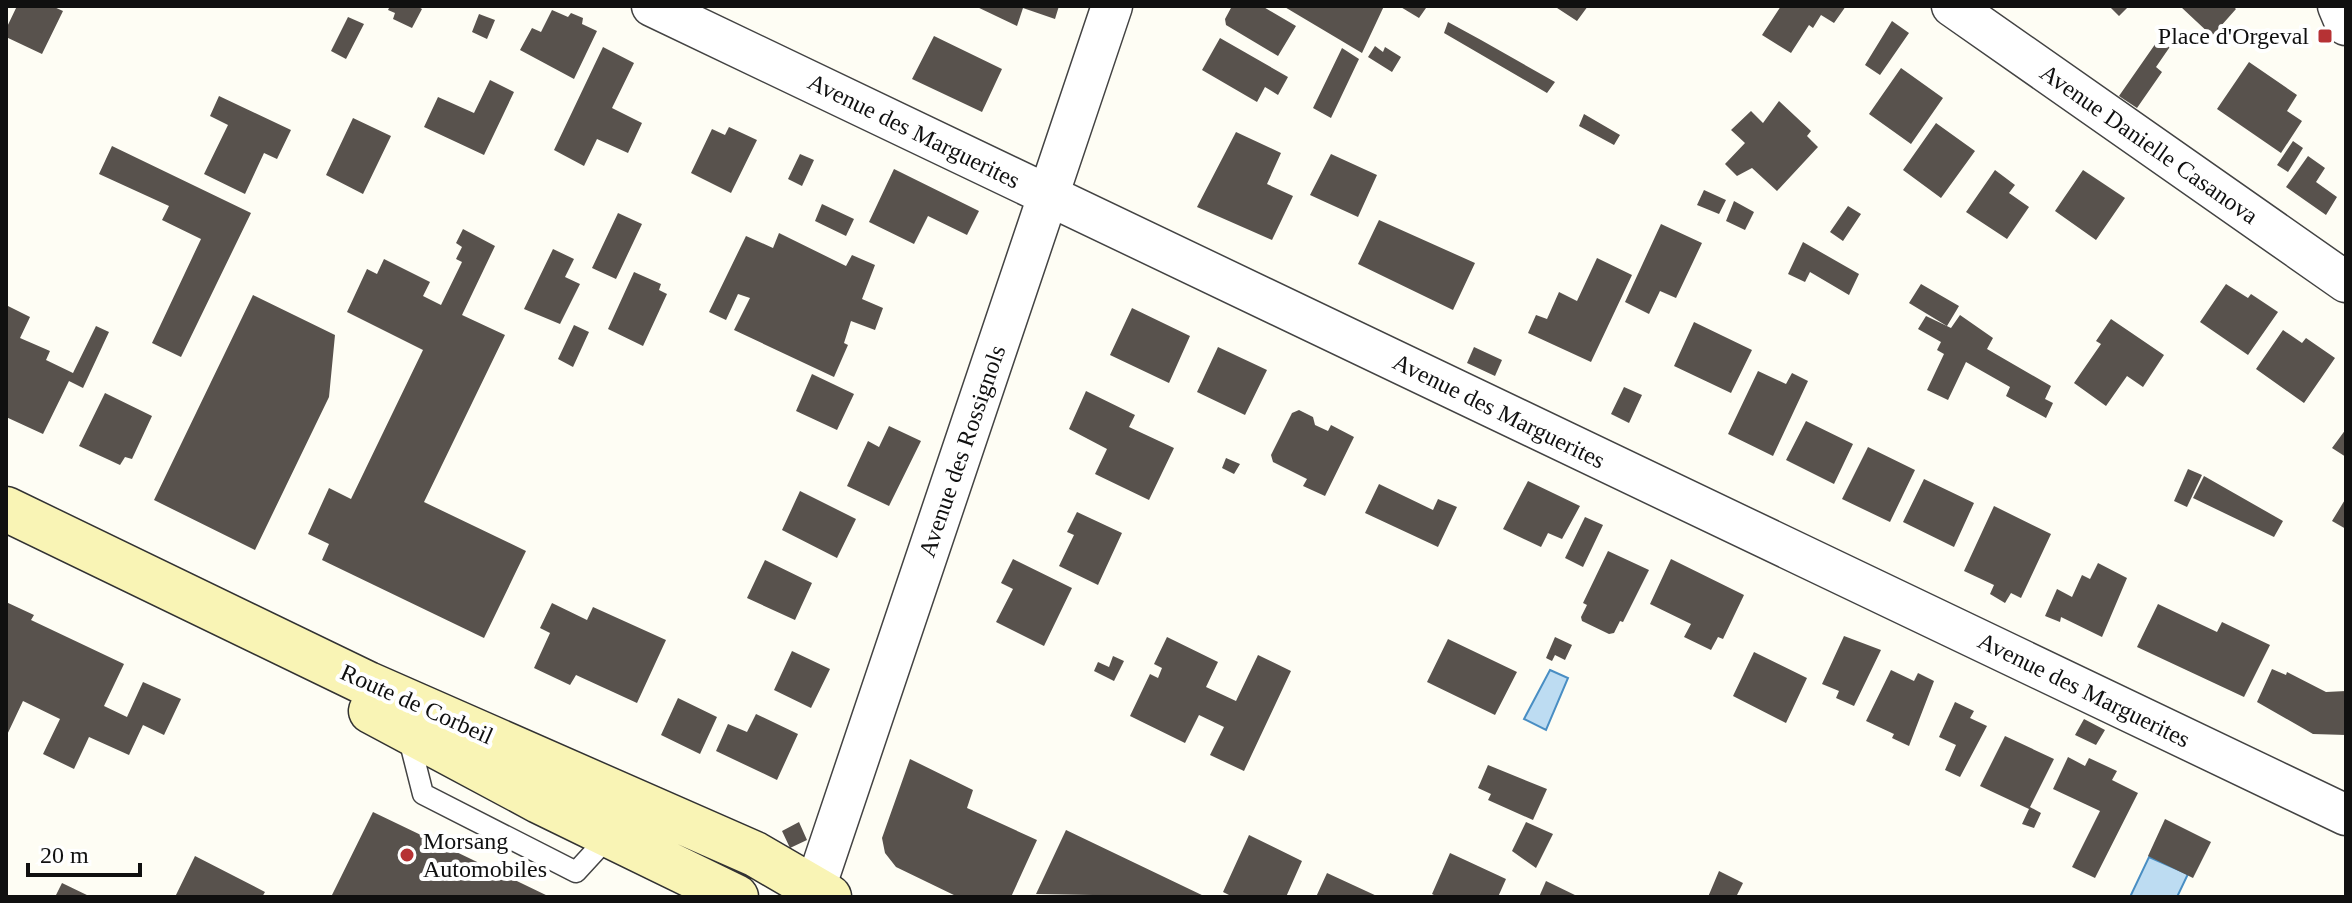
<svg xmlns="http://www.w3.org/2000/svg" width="2352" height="903" viewBox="0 0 2352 903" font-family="Georgia,serif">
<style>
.water{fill:#bddcf2;stroke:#498ec3;stroke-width:2}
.building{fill:#58524d}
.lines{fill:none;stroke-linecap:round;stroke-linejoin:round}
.lane-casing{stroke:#434343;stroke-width:23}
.street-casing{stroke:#434343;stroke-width:43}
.secondary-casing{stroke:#323232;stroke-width:47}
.lane{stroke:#fff;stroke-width:20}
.street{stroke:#fff;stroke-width:40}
.secondary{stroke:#f9f4b5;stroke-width:44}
.poi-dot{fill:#b63234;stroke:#fff;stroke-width:3}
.labels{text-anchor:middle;stroke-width:8;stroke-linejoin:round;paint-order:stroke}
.poi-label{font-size:24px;fill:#101010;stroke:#fff;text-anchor:end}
.street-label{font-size:24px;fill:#101010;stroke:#fff}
</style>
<rect width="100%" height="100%" fill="#fefdf4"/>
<path class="water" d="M1550,670l18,8 -22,52 -22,-11z
M2149,857l39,17 -11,23h-47z"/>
<path class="building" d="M17,6h35l11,5 -21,43 -36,-17v-8z
M390,6h27l5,3 -10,19 -19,-9 2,-6 -7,-3z
M975,6h84l-4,13 -32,-11 -6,18z
M1232,6h30l34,20 -18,30 -52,-31 -1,-6z
M1283,6h101l-22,47z
M1399,6h24l3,2 -7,10z
M1554,6h34l-11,15z
M1781,6h65l-12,17 -13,-8 -8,13 -4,-3 -18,28 -29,-18z
M2109,6h20l-10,10z
M2233,6l3,3 -24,27 -31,-29z
M552,10l16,7 3,-4 12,5 -1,6 15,7 -23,48 -54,-29 12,-22 9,4z
M479,14l16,6 -8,19 -15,-7z
M348,17l16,7 -18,35 -15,-8z
M1892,21l17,12 -29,42 -15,-10z
M1448,22l33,18 74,42 -8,11 -103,-60z
M2165,30l11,8 -20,29 6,5 -25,36 -18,-12z
M934,36l68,33 -20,43 -70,-33z
M1220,38l68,39 -10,18 -13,-8 -8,15 -55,-32z
M1375,46l8,6 2,-5 16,10 -9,15 -24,-15z
M603,47l31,16 -22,45 30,15 -14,30 -31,-14 -13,27 -30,-16z
M1342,48l17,11 -28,59 -18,-10z
M2249,62l48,33 -10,16 15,10 -21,32 -64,-44z
M1901,68l42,30 -32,46 -42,-30z
M490,80l24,12 -30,63 -60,-28 14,-30 36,16z
M219,96l72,34 -14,29 -13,-6 -19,41 -41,-20 24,-49 -18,-9z
M1779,101l32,30 -4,5 11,11 -41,44 -25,-23 -15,8 -12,-12 20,-21 -14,-13 20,-19 12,12z
M1584,114l36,21 -6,10 -35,-19z
M353,118l38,18 -28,58 -37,-19z
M1936,123l39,28 -34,47 -38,-28z
M729,127l28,13 -26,53 -40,-20 21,-44 13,6z
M1236,132l45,21 -14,31 26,12 -21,44 -75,-33z
M2293,141l10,7 -15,24 -11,-7z
M112,146l139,67 -70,144 -29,-14 49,-104 -39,-19 7,-14 -70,-32z
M800,154l14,6 -12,26 -14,-7z
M1331,154l46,21 -19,42 -48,-22z
M2308,156l17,12 -9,14 21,15 -11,18 -40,-28z
M894,169l85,42 -12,24 -39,-19 -14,28 -45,-22z
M1995,170l20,15 -6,8 20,14 -22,32 -41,-27z
M2083,170l42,28 -29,42 -41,-29z
M1704,190l22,10 -7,14 -22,-9z
M1734,201l20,11 -9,18 -19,-9z
M822,204l32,15 -8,17 -31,-15z
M1848,206l13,8 -18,27 -13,-9z
M618,213l24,11 -26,55 -24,-11z
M1379,220l96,43 -22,47 -95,-46z
M1661,224l41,19 -26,55 -16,-7 -11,23 -24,-12z
M463,229l32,17 -33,69 43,20 -81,167 102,49 -42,87 -162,-78 7,-16 -21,-10 21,-46 22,11 72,-149 -76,-38 20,-43 10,5 7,-15 46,23 -7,14 18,9 21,-43 -6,-3 6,-12 -6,-4z
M779,233l67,33 6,-11 23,10 -13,34 21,9 -8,22 -24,-9 -7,22 4,2 -14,32 -100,-47 16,-32 -12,-4 -12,26 -17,-8 37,-76 27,12z
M1803,242l56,32 -10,21 -39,-23 -5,10 -17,-8z
M553,249l21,10 -9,18 15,7 -20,40 -36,-15z
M1597,258l35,17 -41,87 -63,-29 8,-18 11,4 12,-27 18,9z
M634,272l27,12 -2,6 8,4 -24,52 -35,-17z
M1921,284l38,22 -12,20 -38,-23z
M2226,284l22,14 3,-4 27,18 -30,43 -48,-33z
M253,295l82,40 -6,62 -74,153 -101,-50z
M6,305l24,12 -10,21 30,13 -4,9 27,13 23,-47 13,6 -26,56 -14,-7 -26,53 -37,-17z
M1132,308l58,28 -21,47 -59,-28z
M1960,315l33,23 -6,11 64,37 -6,13 8,4 -7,15 -40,-22 4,-9 -44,-25 -18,38 -21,-10 17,-36 -7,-4 4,-8 -23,-13 8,-13 25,12z
M2111,319l53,36 -21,32 -16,-11 -21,30 -32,-23 27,-39 -5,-3z
M1694,322l58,28 -21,43 -57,-27z
M574,325l15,7 -16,35 -15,-8z
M2283,330l19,13 4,-5 29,20 -31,45 -48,-34z
M1218,347l49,23 -22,45 -48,-23z
M1474,347l28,13 -7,16 -28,-13z
M1758,371l28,13 6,-11 16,8 -35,75 -45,-22z
M812,374l42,20 -17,36 -41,-19z
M1624,387l18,8 -13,28 -18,-9z
M1086,391l49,24 -6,12 45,21 -25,52 -54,-26 12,-25 -38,-20z
M105,393l47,23 -20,43 -7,-2 -5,8 -41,-19z
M1299,410l14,7 2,8 13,6 3,-6 23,12 -29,59 -22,-10 4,-7 -34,-17 -2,-7 21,-42z
M1806,421l47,23 -19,40 -48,-24z
M889,426l32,15 -32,65 -42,-20 21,-45 11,6z
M2346,429v28l-14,-9z
M1868,447l47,23 -25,52 -48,-23z
M1226,458l14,6 -6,10 -12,-6z
M2188,469l14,6 -15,32 -13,-6z
M2204,476l79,45 -9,16 -81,-39z
M1924,479l50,24 -20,44 -51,-25z
M1528,481l52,25 -18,33 -14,-6 -7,14 -38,-18z
M1379,484l54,26 5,-11 19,8 -19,40 -73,-34z
M800,491l56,28 -19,39 -55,-28z
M2346,498v31l-14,-8z
M1994,506l57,28 -30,64 -10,-5 -6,10 -15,-9 4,-9 -30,-14z
M1077,512l45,21 -24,52 -39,-19 15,-31 -7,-3z
M1585,517l18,8 -20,42 -18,-9z
M1608,551l41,19 -26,52 -3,-1 -6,12 -5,1 -27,-13 -1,-4 6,-12 -4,-2z
M1013,559l59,29 -28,58 -48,-24 17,-33 -12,-6z
M1671,559l73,36 -21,44 -5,-2 -7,13 -27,-13 7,-13 -41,-20z
M765,560l47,23 -17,37 -48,-22z
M2098,563l29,15 -25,59 -41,-20 -1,5 -15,-6 12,-27 15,8 10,-22 8,4z
M6,602l28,13 -3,5 93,44 -20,42 23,11 16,-35 38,17 -17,36 -21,-10 -14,30 -40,-18 -15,32 -31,-15 17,-35 -37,-18 -17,36z
M552,603l35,17 6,-13 73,33 -29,63 -61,-28 -6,10 -36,-17 16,-35 -10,-5z
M2158,604l59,28 5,-10 48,23 -26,52 -107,-50z
M1844,636l37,14 -27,56 -18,-8 3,-7 -17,-7z
M1167,637l51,25 -12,25 30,14 22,-46 33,16 -47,100 -34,-16 14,-28 -25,-12 -14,28 -55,-27 20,-42 8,4 4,-10 -8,-4z
M1555,637l17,8 -7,15 -10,-5 -3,6 -6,-3z
M1448,639l69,33 -22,43 -68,-33z
M792,651l38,18 -19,39 -37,-18z
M1754,652l53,26 -21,45 -53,-27z
M1113,656l11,5 -10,20 -20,-10 4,-9 11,5z
M2272,669l14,6 1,-3 39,20 20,-1v44l-33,-1 -56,-32z
M1891,670l23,11 4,-8 16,8 -25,65 -17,-8 2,-4 -28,-13z
M678,698l39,19 -17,37 -39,-19z
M1955,702l19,9 -4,7 17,8 -27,51 -15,-7 11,-25 -17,-8z
M756,714l42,20 -21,46 -61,-29 12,-27 19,8z
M2084,719l21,11 -9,15 -21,-10z
M2005,736l49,23 -24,48 11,6 -7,15 -12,-4 7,-15 -49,-23z
M2068,757l17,9 4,-8 28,13 -5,9 26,13 -43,85 -23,-11 28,-56 -47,-22z
M910,759l63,31 -6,18 70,32 -26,57h-53l-62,-30 -11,-14 -3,-15z
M1488,765l59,24 -14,31 -45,-20 3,-6 -13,-6z
M373,812l177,85h-219z
M2165,819l46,23 -18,36 -45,-22z
M799,822l8,18 -17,8 -8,-17z
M1526,822l27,12 -17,34 -24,-17z
M1066,830l140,67 -170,-3z
M1249,835l53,26 -16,36h-53l-10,-5z
M1450,853l56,26 -8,18h-60l-6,-3z
M195,856l70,36 -3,5h-87z
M1719,871l24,12 -7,14h-28z
M1327,873l52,24h-63z
M1546,881l33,16h-40z
M62,883l29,14h-36z"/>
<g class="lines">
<g class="lane-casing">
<path id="lane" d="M408,735l15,59 153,78 34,-37"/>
</g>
<g class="street-casing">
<path id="street" d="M652,6l1694,809
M1952,6l394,276
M2338,6l8,19
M812,897l300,-891"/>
</g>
<g class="secondary-casing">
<path id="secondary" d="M6,509l362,175 387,170 74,43
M371,711l168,90 197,96"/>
</g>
<use href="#lane" class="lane"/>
<use href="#street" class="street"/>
<use href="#secondary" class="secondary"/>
</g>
<g class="poi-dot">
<rect x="2317" y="28" width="16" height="16" rx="4"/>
<circle cx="407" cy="855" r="8"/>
</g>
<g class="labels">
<g class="poi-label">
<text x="2309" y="44">Place d'Orgeval</text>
<text x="423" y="849" text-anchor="start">Morsang<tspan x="423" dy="28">Automobiles</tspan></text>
</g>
<g class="street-label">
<text transform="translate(914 131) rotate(26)" y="8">Avenue des Marguerites</text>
<text transform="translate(2149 144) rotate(35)" y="8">Avenue Danielle Casanova</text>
<text transform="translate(1499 411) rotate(26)" y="8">Avenue des Marguerites</text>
<text transform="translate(962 451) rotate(-71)" y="8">Avenue des Rossignols</text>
<text transform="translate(2084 690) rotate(26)" y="8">Avenue des Marguerites</text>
<text transform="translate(417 704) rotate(24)" y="8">Route de Corbeil</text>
</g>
</g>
<rect width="2352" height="903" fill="none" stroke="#101010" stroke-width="16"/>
<path d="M28 863v12h112v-12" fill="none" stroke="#101010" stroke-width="4"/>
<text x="40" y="863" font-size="24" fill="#101010" stroke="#ffffff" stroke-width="6" paint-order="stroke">20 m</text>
</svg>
